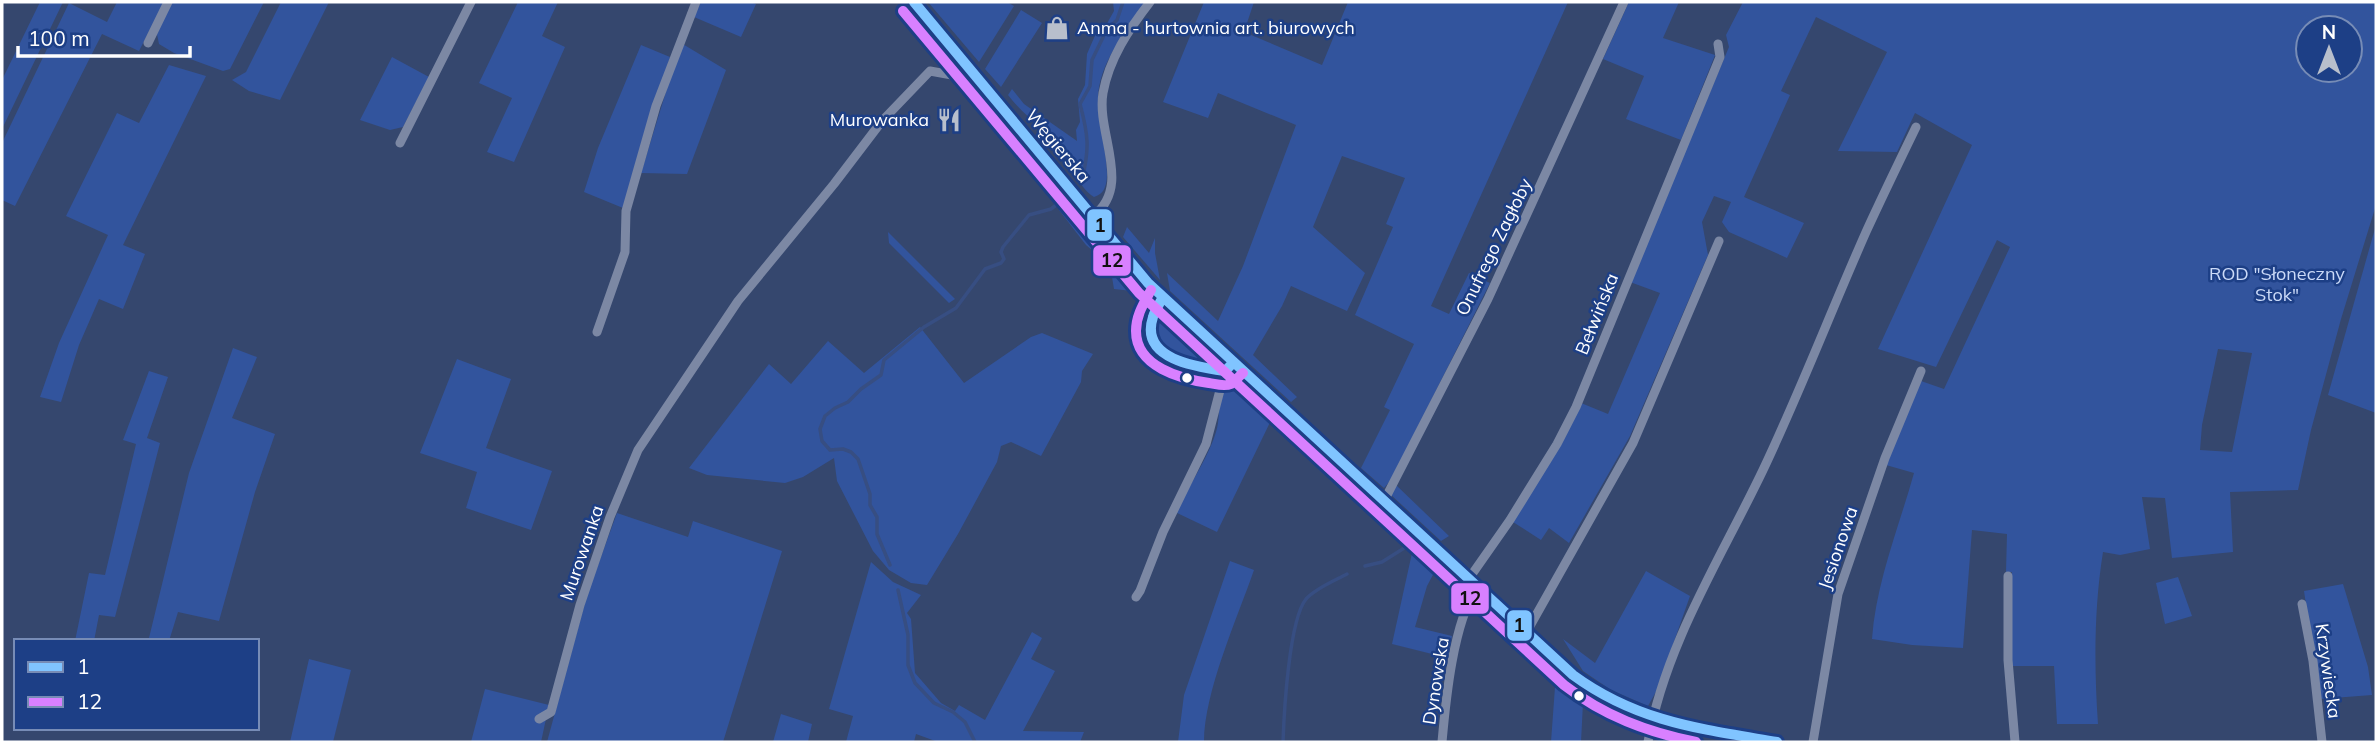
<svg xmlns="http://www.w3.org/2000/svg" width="2378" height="744" viewBox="0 0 2378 744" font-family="Mulish,sans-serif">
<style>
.green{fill:#32549d;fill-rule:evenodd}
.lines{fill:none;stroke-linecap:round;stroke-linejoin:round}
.stream{stroke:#374e82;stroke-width:3.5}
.street{stroke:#7c88a4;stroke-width:9}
.secondary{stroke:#77839f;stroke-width:12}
.bus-1-casing{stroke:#1d3f86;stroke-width:16}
.bus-2-casing{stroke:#1d3f86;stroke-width:16}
.bus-1{stroke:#80c4ff;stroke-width:10}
.bus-2{stroke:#d880ff;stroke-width:10}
.bus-dot{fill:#fff;stroke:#1d3f86;stroke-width:2.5}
.labels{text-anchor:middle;stroke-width:5;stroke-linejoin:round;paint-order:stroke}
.poi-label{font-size:18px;fill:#fff;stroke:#1d3f86;text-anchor:start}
.street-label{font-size:18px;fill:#fff;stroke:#1d3f86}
.park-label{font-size:18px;fill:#cbdaf8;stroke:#1d3f86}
.line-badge{stroke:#1d3f86;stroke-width:2.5}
.pale-badge-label{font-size:19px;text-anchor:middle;font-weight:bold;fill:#111}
</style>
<rect width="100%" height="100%" fill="#35476e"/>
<path class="green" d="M40,2h23l-61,127v-49z
M117,2h47l-25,49 -37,-17 -87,172 -13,-6v-57l67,-140 38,19z
M172,2h92l-34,67 -7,2 -49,-18 -15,-9 -2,-10z
M281,2h48l-49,98 -31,-9 -17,-11 14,-8z
M518,2h40l-16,34 23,11 -51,115 -27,-10 25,-54 -33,-15z
M701,2h49l6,2 -15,33 -47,-20z
M928,2h79l7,4 -35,56z
M1113,2h33c-20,30 -49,62 -48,100 0,21 14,68 7,85 -2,6 -6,8 -11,10 -16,-10 -22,-32 -32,-46 -16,-21 -38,-35 -54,-56l4,-6 12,15 53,37 -1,-11 4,-8 -2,-23 7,-14 2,-31 10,-23 8,-4 9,-16z
M1204,2h50l-10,30 78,33 26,-63h220l-137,304 18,8 20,-41 21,10 -99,197 -7,8 -23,-20 29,-58 -6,-3 30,-63 -59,-29 38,-88 -7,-3 19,-46 -63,-22 -29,71 52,46 -18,38 -56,-25 -9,20 -29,49 44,42 -6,5 -121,-111 -3,-18 51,48 25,-55 53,-141 -78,-32 -10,25 -45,-16z
M1629,2h50l-16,36 52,17 -34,85 -55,-21 18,-43 -41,-17z
M1743,2h633v203l-35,114 -30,111 -13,60 -68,2 3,60 -61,6 -7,-60 -23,-1 8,52 -30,6 -17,-3c-9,56 -9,115 -5,172h-41l-3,-58h-42v-94h-6l1,-38 -35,-4 -9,118 -51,-3 -40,-6c4,-57 27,-112 42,-166l-28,-8 35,-84 23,8 66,-142 -13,-7 -61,127 -58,-18 94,-204 -57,-32 -18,39 -59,-1 49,-99 -71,-35 -35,74 9,4 -46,102 60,26 -17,35 -58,-26 -7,-10 9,-20 -17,-6 -12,26 6,33 -78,181 -61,107 -20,-15 -8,12 -28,-18 68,-119 27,11 52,-121 -30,-11 99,-235 -3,-12zM2308,28h42v42h-42zM2218,349l34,4 -20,99 -32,-2 2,-25z
M1021,10l21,13 -41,64 -16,-18z
M681,43l45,27 -39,104 -46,-1z
M641,45l29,12 -47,151 -39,-16 14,-44z
M392,57l37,20 -26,50 -13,3 -30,-10z
M169,65l37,11 -83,169 22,9 -22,55 -24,-10 -20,46 -18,57 -21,-5 19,-54 49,-108 -42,-19 51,-103 22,10z
M1069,200l68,81 -5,10 -18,-2 -4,-24 -24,-20 -27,-35z
M2376,225v188l-48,-18z
M1127,227l22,26 6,-15v15l5,27 -37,-43z
M888,232l67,67 -6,4 -60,-60z
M1165,315l3,2 45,42c-20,7 -75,-13 -53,-43z
M920,327l44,56 67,-46 11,-4 51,21 -11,17 -1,11 -40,74 -30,-14 -10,4 -4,16 -39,72 -31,51 -16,-2 -22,-13 -16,-19 -36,-70 -3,-23 -31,19 -18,6 -78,-8 -18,-7 80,-104 22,20 37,-43 36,32z
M233,348l24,9 -25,61 43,16 -20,58 -36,129 -41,-9 -9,29 -20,-3 40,-165z
M457,359l54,20 -25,69 66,23 -21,59 -65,-22 11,-36 -57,-19z
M149,371l19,6 -21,61 13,5 -45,174 -16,-2 -5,26h-19l14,-68 16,2 31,-131 -13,-4z
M1234,381l15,6 26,25 -58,120 -42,-20c12,-22 40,-65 43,-89 2,-13 0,-38 16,-42z
M1396,485l53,51 -8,5 -51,-47z
M617,513l71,24 5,-16 89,30 -59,191h-176l40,-147z
M1412,553l23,18 -8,15 -12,41 37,9 -4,22 -56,-14z
M1230,561l24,9c-17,49 -50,122 -50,172h-26l6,-47z
M871,562l22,20 28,13 -14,18 4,6 4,54 26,30 14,8 4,-6 26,15 47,-88 10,6 -11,21 24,12 -32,60 61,1 -4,10h-142l-22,-8 -2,8h-68l7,-26 -24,-7z
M1646,571l44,25 -33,94 -9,16 -37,-16 -28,-19 -20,-32 32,24z
M2178,577l14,39 -27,8 -9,-41z
M2343,584l25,83 4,28 -52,4 -16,-108z
M309,659l42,11 -18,72h-43z
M1555,687l28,16 -2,39h-30z
M485,689l64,16 -8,37h-70z
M781,714l31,10 -4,18h-35z"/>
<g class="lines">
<path class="stream" d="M1082,179c8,-31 6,-45 -2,-75l10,-18 2,-26 15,-31 10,-9 6,-18
M890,565l-13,-31v-17l-7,-12v-11l-12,-35 -7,-7 -8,-3 -13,1 -8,-9 -2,-12 5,-13 10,-8 13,-6 13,-13 20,-14 3,-15 40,-33 32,-19 29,-39 16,-6 3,-4 -3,-7 2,-5 26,-32 22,-6 9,-7
M1365,566l17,-4 27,-17
M898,590l10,45v30l7,18 19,20 19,9 12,10 10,20
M1283,742c1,-29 6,-122 23,-143 10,-11 28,-18 41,-25"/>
<path class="street" d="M148,43l20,-41
M400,143l71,-141
M1093,216c40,-30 3,-83 10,-123 6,-34 26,-64 47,-91
M597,332l28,-80 1,-41 30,-105 40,-104
M1384,501l104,-202 136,-297
M2008,576v84l7,82
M1468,580l42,-60 47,-76 19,-37 144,-350 -2,-13
M1136,597l4,-6 23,-59 43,-88 19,-73 8,-8
M2302,604l11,57 9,81
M1526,633l107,-190 86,-202
M539,719l12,-7 29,-107 30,-88 28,-67 100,-149 96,-117 48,-63 48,-50 22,4 17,-8
M1442,742c4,-44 11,-118 35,-155
M1648,742c17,-97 73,-184 115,-272 37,-78 68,-159 103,-238 16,-35 33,-70 50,-105
M1813,742l25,-148 47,-136 36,-87"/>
<path class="secondary" d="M914,2l234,281 425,392c57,49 133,54 204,67"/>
<g class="bus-1-casing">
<path id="bus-1" d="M914,2l234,281 425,392c64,47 128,54 204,67
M1163,297c-3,6 -8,13 -10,20 -14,42 43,50 72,54l8,-8"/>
</g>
<g class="bus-2-casing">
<path id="bus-2" d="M903,11l236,282 425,392c40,31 83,47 132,57
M1151,290c-7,13 -15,25 -15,41 0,36 45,48 73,52 7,1 15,4 22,1 4,-2 8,-8 12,-11"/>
</g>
<use href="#bus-1" class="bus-1"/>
<use href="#bus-2" class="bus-2"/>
</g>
<defs>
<g id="shop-bare" transform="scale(1.89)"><path d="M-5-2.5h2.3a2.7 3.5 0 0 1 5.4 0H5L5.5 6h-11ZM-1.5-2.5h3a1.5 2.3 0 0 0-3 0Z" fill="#b8bfcc" stroke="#1d3f86" stroke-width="2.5" paint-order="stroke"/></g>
<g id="restaurant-bare" transform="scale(1.89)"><path d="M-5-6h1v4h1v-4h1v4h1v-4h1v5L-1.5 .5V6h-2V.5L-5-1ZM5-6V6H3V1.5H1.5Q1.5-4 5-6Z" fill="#b8bfcc" stroke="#1d3f86" stroke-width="2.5" paint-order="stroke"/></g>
</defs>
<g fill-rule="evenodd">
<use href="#shop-bare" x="1057" y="28"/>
<use href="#restaurant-bare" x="949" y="120"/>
</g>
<g class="bus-dot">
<circle cx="1187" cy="378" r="6"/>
<circle cx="1579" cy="696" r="6"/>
</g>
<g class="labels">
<g class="poi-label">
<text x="1077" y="34">Anma - hurtownia art. biurowych</text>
<text x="929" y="126" text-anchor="end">Murowanka</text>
</g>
<g class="street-label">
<text transform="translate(1058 146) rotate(50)" y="6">Węgierska</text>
<text transform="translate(1494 247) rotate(-64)" y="6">Onufrego Zagłoby</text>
<text transform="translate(1597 314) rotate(-68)" y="6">Bełwińska</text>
<text transform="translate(1838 548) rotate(-71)" y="6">Jesionowa</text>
<text transform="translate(582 553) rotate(-71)" y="6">Murowanka</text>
<text transform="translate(2328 671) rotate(82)" y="6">Krzywiecka</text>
<text transform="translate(1436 681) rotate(-81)" y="6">Dynowska</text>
</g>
<g class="park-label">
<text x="2277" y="280">ROD "Słoneczny<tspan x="2277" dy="21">Stok"</tspan></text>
</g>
</g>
<g class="line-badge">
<rect x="1086" y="208" width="27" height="34" rx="7" fill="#80c4ff"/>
<rect x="1092" y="244" width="40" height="33" rx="7" fill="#d880ff"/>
<rect x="1450" y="582" width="40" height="33" rx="7" fill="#d880ff"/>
<rect x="1506" y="609" width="27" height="33" rx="7" fill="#80c4ff"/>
</g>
<g class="pale-badge-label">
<text x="1100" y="232">1</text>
<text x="1112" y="267">12</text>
<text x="1470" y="605">12</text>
<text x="1519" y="632">1</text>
</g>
<rect width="2378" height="744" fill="none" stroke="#ffffff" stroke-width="7"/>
<rect x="14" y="639" width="245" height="91" fill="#1d3f86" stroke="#778cb6" stroke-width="2"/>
<rect x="28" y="662" width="35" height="10" fill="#80c4ff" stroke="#778cb6" stroke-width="2"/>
<text x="77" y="674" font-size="21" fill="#ffffff">1</text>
<rect x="28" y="697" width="35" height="10" fill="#d880ff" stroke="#778cb6" stroke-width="2"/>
<text x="77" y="709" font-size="21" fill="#ffffff">12</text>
<g transform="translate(2329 49)"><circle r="33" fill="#1d3f86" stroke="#778cb6" stroke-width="2"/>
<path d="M0-5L12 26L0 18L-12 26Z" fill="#b8bfcc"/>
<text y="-10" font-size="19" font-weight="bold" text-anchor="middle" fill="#ffffff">N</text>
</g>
<path d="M18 46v10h172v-10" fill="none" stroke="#ffffff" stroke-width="3.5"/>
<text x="28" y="46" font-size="21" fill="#ffffff" stroke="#1d3f86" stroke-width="5" paint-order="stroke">100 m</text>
</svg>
